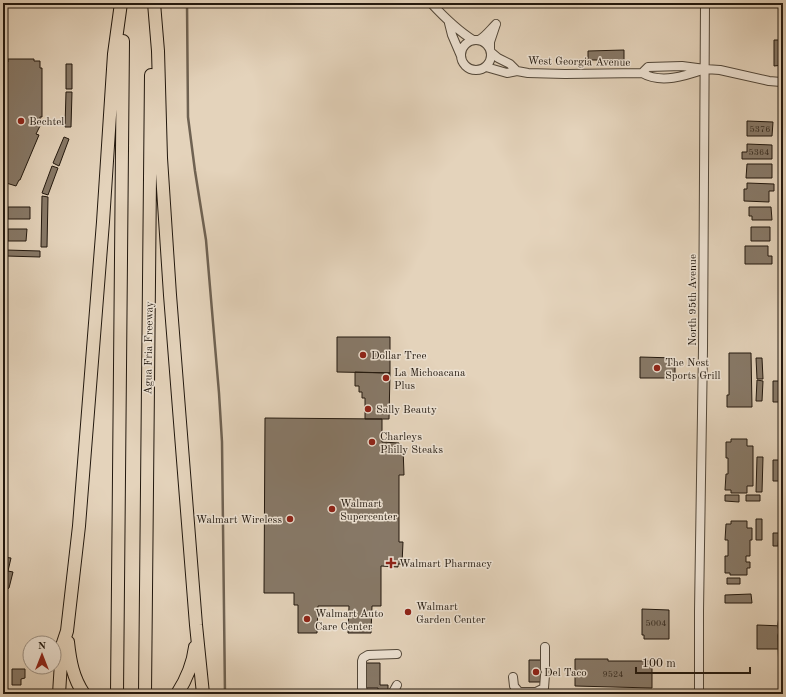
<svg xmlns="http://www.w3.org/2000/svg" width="786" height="697" viewBox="0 0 786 697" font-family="'Old Standard TT',serif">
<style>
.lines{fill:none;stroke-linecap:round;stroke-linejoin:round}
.stream{stroke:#6f6252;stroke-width:2.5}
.building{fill:#877968;stroke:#22180e}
.minor-casing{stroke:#524739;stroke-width:10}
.highway-casing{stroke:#22180e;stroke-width:14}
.minor{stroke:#ede2d3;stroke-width:8}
.highway{stroke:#e4d3bb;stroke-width:12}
.poi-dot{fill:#8f2418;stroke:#ede2d3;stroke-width:1.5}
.labels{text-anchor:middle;stroke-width:3;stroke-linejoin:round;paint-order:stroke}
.number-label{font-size:9px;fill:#3b3024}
.street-label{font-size:11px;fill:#22180e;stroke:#ede2d3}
.poi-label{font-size:11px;fill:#22180e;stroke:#ede2d3;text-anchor:start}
</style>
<rect width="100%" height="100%" fill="#e4d3bb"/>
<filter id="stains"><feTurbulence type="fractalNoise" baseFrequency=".005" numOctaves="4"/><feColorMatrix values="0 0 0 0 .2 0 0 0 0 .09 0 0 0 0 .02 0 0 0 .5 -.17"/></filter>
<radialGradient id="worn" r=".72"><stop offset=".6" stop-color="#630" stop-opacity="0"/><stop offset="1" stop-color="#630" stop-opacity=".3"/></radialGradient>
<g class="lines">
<path class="stream" d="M187,3l1,114 7,54 11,69 13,153 3,49 3,252"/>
</g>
<path class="building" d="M774,40h9v25l-9,1z
M624,50v10h-36v-9z
M8,59h26v2h6v7h2v49h-2v9l-4,8 3,1 -19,45h-1l-3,6 -13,-4v-120h5z
M66,64h6v25h-6z
M66,92h6l-1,35h-6z
M747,121l26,1 -1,14h-25z
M64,137l5,2 -10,27 -6,-3z
M747,144l25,1v14h-30v-7h5z
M747,164h25v14h-26z
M52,166l6,2 -10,27 -6,-2z
M747,183l27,1v7h-5v11l-25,-1v-12h3z
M42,196l6,1 -1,50h-6z
M8,207h22v12h-22z
M749,207h22l1,13h-20v-4h-3z
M751,227h19v14h-19z
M8,229h19l-1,12h-18z
M745,246h23v10h4v8h-27z
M6,250l34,1v6l-34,-1z
M337,337h53v36l-53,-1z
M729,353h22l1,54h-25v-12h2z
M640,357l35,1v20h-35z
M756,358h6l1,21h-6z
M355,372l35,1 -1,46h-24v-21h-3v-6h-3v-6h-4z
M757,380l6,1 -1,20h-6z
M773,381h6v21h-6z
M265,418l117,1v23l17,1v4h4l1,28h-5v67h4l-1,22h-4v3l-17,-1v40h-9l-1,27h-23l1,-27h-31l-1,27h-19v-28h-4v-12h-30z
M731,439h16v7h6v40h-6v7h-16v-3h-6l1,-16h2v-16h-2v-16h5z
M757,457h6l-1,35h-6z
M773,460h6v21h-6z
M725,495h14v7l-14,-1z
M746,495h14v6h-14z
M756,519h6v21h-6z
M731,521h16v7h5v12h-2v16h-4v6h4v6h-3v7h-17v-2h-5v-17h3v-16h-3l1,-16h5z
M773,533h6l-1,13h-5z
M3,557l8,1 -3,13 5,1 -4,16 -6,4z
M727,578h13v6h-13z
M751,594l1,9h-27v-8z
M642,609l27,1v29h-25v-4h-2z
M757,625l26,1v10l-3,13h-23z
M575,659h33v2h44v27l-77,-2z
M529,660h13v22h-13z
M365,663h15v22h8v8h-10v-5h-13z
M12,669h13v9l-4,1v6h-9z"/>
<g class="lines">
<g class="minor-casing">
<path id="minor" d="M431,3c13,14 26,27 42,37
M449,23l3,12 9,21
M461 55a15 15 0 1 1 30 0a15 15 0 1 1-30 0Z
M479,40c7,-4 11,-10 17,-16
M490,48v-6l6,-18
M492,53l6,5 12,6 7,7
M486,67l21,6 10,-2 11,2 37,1 77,-1c19,11 43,3 63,-4
M642,73l6,-6 34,-1 23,3 15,1 49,11 12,1
M782,626l1,-6
M782,636l1,21
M545,647v22
M513,677l1,9 5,6h17l8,-4 1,-13
M365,694l-3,-5v-28l1,-3 5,-3 29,-1
M392,694l5,-9
M699,694v-83l4,-263 2,-345"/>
</g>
<g class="highway-casing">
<path id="highway" d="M154,3l4,48 3,107 9,137 26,330 7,69
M68,642c2,19 5,36 16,52
M59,694l3,-48 5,-15 12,-105 24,-304 11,-168 7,-51
M117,694l6,-653
M145,694l6,-619
M177,694c9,-14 16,-30 18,-47"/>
</g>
<use href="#minor" class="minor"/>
<use href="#highway" class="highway"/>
</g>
<g class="poi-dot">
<circle cx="21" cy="121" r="4"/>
<circle cx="363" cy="355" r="4"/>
<circle cx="657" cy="368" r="4"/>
<circle cx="386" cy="378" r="4"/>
<circle cx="368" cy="409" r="4"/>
<circle cx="372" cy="442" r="4"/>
<circle cx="332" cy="509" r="4"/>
<circle cx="290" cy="519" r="4"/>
<path d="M389 557h4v4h4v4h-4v4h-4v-4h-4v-4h4z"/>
<circle cx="408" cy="612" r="4"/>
<circle cx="307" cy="619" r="4"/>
<circle cx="536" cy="672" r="4"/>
</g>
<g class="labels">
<g class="number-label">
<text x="760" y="132">5376</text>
<text x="759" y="155">5364</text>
<text x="656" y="626">5004</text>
<text x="613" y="677">9524</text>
</g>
<g class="street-label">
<text transform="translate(579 61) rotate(1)" y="4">West Georgia Avenue</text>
<text transform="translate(692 300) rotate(-90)" y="4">North 95th Avenue</text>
<text transform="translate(148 348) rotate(-89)" y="4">Agua Fria Freeway</text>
</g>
<g class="poi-label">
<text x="29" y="125">Bechtel</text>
<text x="371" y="359">Dollar Tree</text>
<text x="665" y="366">The Nest<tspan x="665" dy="13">Sports Grill</tspan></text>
<text x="394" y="376">La Michoacana<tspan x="394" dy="13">Plus</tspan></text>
<text x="376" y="413">Sally Beauty</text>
<text x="380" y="440">Charleys<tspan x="380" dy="13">Philly Steaks</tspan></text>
<text x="340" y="507">Walmart<tspan x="340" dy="13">Supercenter</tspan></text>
<text x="282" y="523" text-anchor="end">Walmart Wireless</text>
<text x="399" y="567">Walmart Pharmacy</text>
<text x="416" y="610">Walmart<tspan x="416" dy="13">Garden Center</tspan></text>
<text x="315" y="617">Walmart Auto<tspan x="315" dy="13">Care Center</tspan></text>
<text x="544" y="676">Del Taco</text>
</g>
</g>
<rect width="786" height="697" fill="none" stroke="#e4d3bb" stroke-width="16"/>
<rect x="4" y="4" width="778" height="689" fill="none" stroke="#22180e" stroke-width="2"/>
<rect x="8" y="8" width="770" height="681" fill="none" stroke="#22180e"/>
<g transform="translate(42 655)"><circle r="19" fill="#ede2d3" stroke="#9c9184"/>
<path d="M0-3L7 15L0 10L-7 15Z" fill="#8f2418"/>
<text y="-6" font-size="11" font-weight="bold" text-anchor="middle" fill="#22180e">N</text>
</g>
<path d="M636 667v6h114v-6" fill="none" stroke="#22180e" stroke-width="2"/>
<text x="642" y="667" font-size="12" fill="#22180e" stroke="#ede2d3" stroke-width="3" paint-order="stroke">100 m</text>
<rect width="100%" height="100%" filter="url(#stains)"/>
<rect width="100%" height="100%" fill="url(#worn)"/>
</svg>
